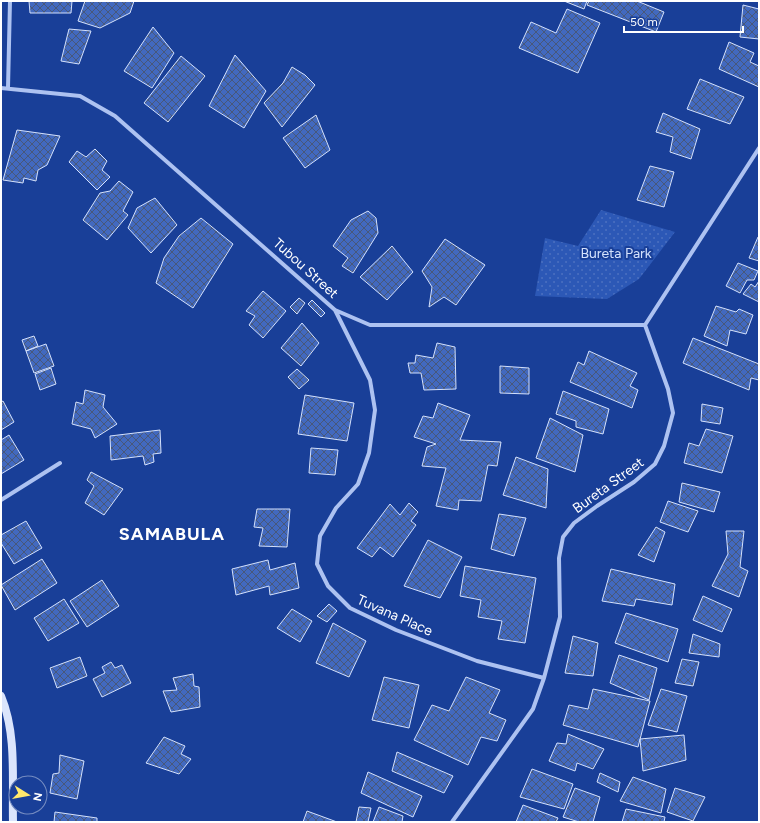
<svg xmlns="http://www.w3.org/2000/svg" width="760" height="823" viewBox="0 0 760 823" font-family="Figtree,sans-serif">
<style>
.park{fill:url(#park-dots)}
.building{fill:url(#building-cross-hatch);stroke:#d4e1fc}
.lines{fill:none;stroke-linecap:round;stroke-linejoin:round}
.street{stroke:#adc2f1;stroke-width:4}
.secondary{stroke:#dbe5fc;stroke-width:8}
.labels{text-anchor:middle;stroke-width:4;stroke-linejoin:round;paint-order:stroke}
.park-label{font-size:14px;fill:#d4e1fc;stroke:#193f98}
.street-label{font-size:14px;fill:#fff;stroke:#193f98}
.district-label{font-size:18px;font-weight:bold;letter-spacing:1px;fill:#fff;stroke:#193f98}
</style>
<defs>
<pattern id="park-dots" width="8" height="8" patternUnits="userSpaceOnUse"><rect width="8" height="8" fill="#2c58b6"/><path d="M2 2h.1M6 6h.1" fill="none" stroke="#4c71c1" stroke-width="1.8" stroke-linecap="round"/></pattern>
<pattern id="building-cross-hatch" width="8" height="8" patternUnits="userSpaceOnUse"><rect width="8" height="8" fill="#4269bf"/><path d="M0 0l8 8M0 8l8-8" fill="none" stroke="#48587a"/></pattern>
</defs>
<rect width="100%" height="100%" fill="#193f98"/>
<path class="park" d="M601,210l74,22 -36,47 -32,20 -72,-3 10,-58 33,8z"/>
<path class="building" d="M29,1h43l-1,12h-41z
M85,1h49l-4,12 -30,15 -22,-7z
M564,1h23l-3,8z
M589,1h48l27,11 -8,20 -69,-27z
M743,5l16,4v30l-19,-2z
M567,9l33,14 -22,50 -59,-25 12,-26 25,11z
M153,27l21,26 -22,35 -28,-17z
M69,29l22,2 -12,33 -18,-3z
M729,42l25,11 -4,9 9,4v21l-40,-18z
M235,55l31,36 -22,37 -35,-22z
M181,56l24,20 -37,46 -24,-19z
M292,67l13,8 10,10 -33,42 -18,-24 19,-20z
M700,79l44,18 -14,27 -43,-15z
M663,113l37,16 -9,30 -21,-7 3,-15 -17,-5z
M316,115l14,35 -25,18 -22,-30z
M17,130l43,6 -13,29 -9,5 -2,11 -12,-3 -1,5 -20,-3z
M95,149l12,12 -5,9 8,7 -13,13 -28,-28 8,-11 9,6z
M650,166l24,6 -10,35 -27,-7z
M119,181l14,11 -10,19 5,4 -21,25 -24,-20 17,-27 10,-2z
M155,198l22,27 -26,28 -23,-25 9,-20z
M368,211l8,7 2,15 -25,40 -11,-7 6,-8 -15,-12 18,-26z
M201,218l32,26 -40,64 -37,-25 8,-25 15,-22z
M758,237h1v24l-10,-3z
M445,239l40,26 -29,40 -12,-8 -15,10 3,-20 -10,-16z
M392,246l21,26 -26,28 -27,-23z
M738,263l20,8 -4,9h-7l-7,13 -14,-7z
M759,281v21l-16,-8 8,-10 4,3z
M263,291l23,20 -23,27 -14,-13 6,-9 -9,-5z
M299,298l6,5 -8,11 -7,-7z
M312,300l13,13 -4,4 -13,-13z
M716,306l20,6 3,-3 14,6 -7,19 -16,-4 -3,16 -23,-10z
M302,323l17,20 -18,23 -20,-18z
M34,336l4,10 -12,5 -4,-11z
M693,338l66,26v16l-8,-2 -2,12 -66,-27z
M437,343l18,4 1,42 -32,1 -3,-17h-11l-2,-10h7l1,-8 17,3z
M46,344l8,22 -20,7 -8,-22z
M589,351l48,22 -7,13 8,4 -6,18 -62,-26 8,-20 6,3z
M500,366l29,2v26l-29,-1z
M51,368l5,16 -16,6 -5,-16z
M297,369l12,11 -10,9 -11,-12z
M85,390l20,5 -2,12 14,17 -22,14 -4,-9 -19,-5 4,-22 7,2z
M563,391l46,18 -6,25 -27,-7v-6l-20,-7z
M305,395l49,8 -7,38 -49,-7z
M3,401l11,21 -13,8v-28z
M438,403l32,12 -10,25 41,2 -4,24 -9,-1 -7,36 -22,-1 -1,10 -22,-4 10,-38 -24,-2 5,-19 9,-3 -22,-7 9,-21 10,2z
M702,404l21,4 -3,16 -19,-3z
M550,418l33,17 -8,37 -39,-14z
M706,429l27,7 -11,37 -38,-10 5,-20 10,3z
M160,430l1,23 -8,1 1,8 -9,3 -2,-9 -32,4 -1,-24z
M9,435l15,25 -23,14v-34z
M311,448l27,2 -3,25 -26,-2z
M516,457l32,12 -2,39 -43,-13z
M91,472l32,17 -19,26 -19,-12 9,-17 -7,-6z
M682,483l38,9 -6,20 -35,-10z
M668,501l30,10 -10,21 -28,-10z
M409,503l9,9 -7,9 5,4 -23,32 -13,-10 -8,10 -15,-9 33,-44 10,11z
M257,509h33l-3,38 -28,-1 4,-18 -9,-1z
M499,514l27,4 -12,38 -23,-7z
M26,521l16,27 -28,16 -13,-21v-8z
M656,527l9,5 -11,30 -16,-7z
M726,531h18l-4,36 8,4 -9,26 -27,-11 16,-32z
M428,540l34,17 -22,41 -36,-12z
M42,559l15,24 -42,27 -14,-25z
M268,560l2,10 25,-7 4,25 -29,7 -1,-9 -33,9 -4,-26z
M465,566l71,12 -11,65 -27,-4 4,-18 -24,-4 3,-17 -21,-4z
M611,569l64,15 -3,21 -36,-6 -2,7 -32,-5z
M102,580l17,26 -32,21 -17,-26z
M703,596l29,13 -10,23 -29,-12z
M64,599l15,24 -31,18 -14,-23z
M329,604l8,7 -10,11 -10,-6z
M292,609l20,12 -12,21 -23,-14z
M626,613l52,16 -10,33 -53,-19z
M333,623l33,18 -17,36 -33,-14z
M693,634l27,10 -1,13 -30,-4z
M573,636l25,7 -5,33 -28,-3z
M619,655l38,13 -8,32 -39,-17z
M80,657l7,19 -30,12 -7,-20z
M682,659l17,3 -6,24 -18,-3z
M111,662l4,6 7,-3 9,18 -29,14 -9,-18 12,-6 -3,-6z
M193,674l1,12 5,1 1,20 -29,5 -8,-21 14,-1 -4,-12z
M384,677l35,8 -10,43 -37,-8z
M466,677l34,13 -11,23 17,7 -9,21 -16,-4 -13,28 -54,-25 18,-35 17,6z
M593,689l57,12 -12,46 -75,-22 6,-20 19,4z
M661,689l26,7 -10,36 -29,-7z
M568,734l36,15 -11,20 -16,-6 -2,8 -26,-10 8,-18 9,1z
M684,735l2,25 -43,11 -3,-32z
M164,737l21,9 -4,8 10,5 -12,15 -33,-11z
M397,752l56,24 -9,17 -52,-22z
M60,755l24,6 -7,38 -27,-6 3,-19 6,-1z
M532,769l41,15 -9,25 -44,-12z
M368,772l54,24 -9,21 -52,-24z
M600,773l20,9 -2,10 -21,-10z
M633,777l33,12 -5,24 -41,-12z
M575,788l25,9 -7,25h-14l-16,-5z
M675,788l30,9 -12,24 -26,-9z
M523,805l35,13 -2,4h-40z
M359,807l12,1 -3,14h-12z
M379,807l24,9 -1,6h-29z
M626,809l39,8 -1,5h-42z
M307,811l30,11h-34z
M55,812l42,6v4h-43z"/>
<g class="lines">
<path class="street" d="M1,88l79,8 35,20 220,194 35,15h275
M8,88l2,-87
M335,310l35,70 5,30 -6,43 -11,31 -22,24 -16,28 -3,28 11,22 22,22 46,22 81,31 67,17
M645,325l114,-177
M1,500l59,-37
M452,822l81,-113 11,-31 16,-61 -1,-59 4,-21 11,-14 23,-17 37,-24 21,-18 9,-18 9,-33 -5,-24 -23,-64"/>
<path class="secondary" d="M1,696c16,38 11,85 12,126"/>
</g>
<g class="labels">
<g class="park-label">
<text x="616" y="258">Bureta Park</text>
</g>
<g class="street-label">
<text transform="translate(306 268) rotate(42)" y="5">Tubou Street</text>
<text transform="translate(608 485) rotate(-36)" y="5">Bureta Street</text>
<text transform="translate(395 615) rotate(24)" y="5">Tuvana Place</text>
</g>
<g class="district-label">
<text x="172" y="540">SAMABULA</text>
</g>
</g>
<rect width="760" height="823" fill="none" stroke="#ffffff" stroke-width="4"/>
<g transform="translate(28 795) rotate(101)"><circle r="19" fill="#193f98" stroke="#758cc1"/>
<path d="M0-3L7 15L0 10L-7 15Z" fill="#ffe86c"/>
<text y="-6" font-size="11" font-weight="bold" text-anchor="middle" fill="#ffffff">N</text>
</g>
<path d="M624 26v6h119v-6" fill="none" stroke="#ffffff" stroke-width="2"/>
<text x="630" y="26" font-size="12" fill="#ffffff" stroke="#193f98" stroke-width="3" paint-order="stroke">50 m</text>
</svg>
